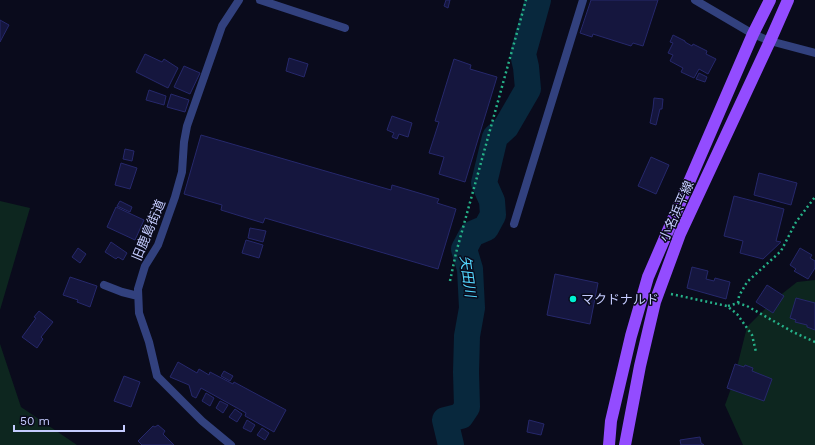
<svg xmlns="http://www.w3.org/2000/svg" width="815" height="445" viewBox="0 0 815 445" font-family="'Work Sans','Noto Sans JP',sans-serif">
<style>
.green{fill:#0d261f}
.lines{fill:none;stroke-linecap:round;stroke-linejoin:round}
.river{stroke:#08283d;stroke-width:26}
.building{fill:#15163e;stroke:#26286b}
.path{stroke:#26b289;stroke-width:2.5;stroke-dasharray:2 3;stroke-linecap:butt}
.street{stroke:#32417e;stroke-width:8}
.primary{stroke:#934cff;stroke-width:12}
.poi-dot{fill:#00f0d1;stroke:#0a0b1c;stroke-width:1.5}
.labels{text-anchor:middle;stroke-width:3;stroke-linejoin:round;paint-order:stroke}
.street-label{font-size:13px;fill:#c5ccff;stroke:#0a0b1c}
.poi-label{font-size:13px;fill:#c5ccff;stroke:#0a0b1c;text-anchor:start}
.water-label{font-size:14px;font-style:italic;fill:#53d7ff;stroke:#0a0b1c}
</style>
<rect width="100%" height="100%" fill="#0a0b1c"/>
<path class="green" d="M0,201l30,7 -30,102z
M815,280v165h-72l-18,-40 8,-22 14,-56 26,-26 24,-19z
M0,344l21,63 56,38h-77z"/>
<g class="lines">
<path class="river" d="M451,445l-6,-25 16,-4 6,-9 -1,-35 1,-36 5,-28 -2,-39 -6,-20 8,-15 14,-6 7,-13 -1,-14 -8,-18 11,-46 11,-10 22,-38 -2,-22 -3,-13 15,-54"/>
</g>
<path class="building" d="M446,0h4l-2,8 -4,-2z
M591,0h67l-15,46 -10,-3 -2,3 -38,-12 -1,3 -12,-4z
M0,20l9,5 -9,17z
M673,35l12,6v1l7,4 1,-2 14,7 -1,3 10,5 -8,15 -9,-5 -5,9 -13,-6 2,-4 -13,-7 3,-6 -5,-2 5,-10 -3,-1z
M145,54l17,8 2,-3 14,9 -10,20 -32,-16z
M289,58l19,6 -4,13 -18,-6z
M454,59l17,6 -1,4 27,8 -32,105 -26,-8 5,-17 -15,-4 10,-31 -4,-1z
M184,66l16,7 -10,21 -16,-7z
M699,73l8,4 -2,5 -9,-3z
M149,90l17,6 -2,9 -18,-5z
M171,94l18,6 -4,12 -18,-5z
M654,98l9,1 -1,10h-2l-4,16 -6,-2 3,-15z
M392,116l20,7 -4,14 -9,-3 -2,5 -5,-2 2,-4 -7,-3z
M201,135l190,55 1,-5 47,14 -2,4 19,6 -18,60 -173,-51 -2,5 -42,-13 1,-5 -38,-11z
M125,149l9,2 -2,10 -9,-2z
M651,157l18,8 -13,29 -18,-8z
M121,163l16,5 -7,21 -15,-4z
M759,173l38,10 -6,22 -37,-10z
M734,196l50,13 -8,32 5,1 -18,17 -23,-6 3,-12 -19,-5z
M120,201l12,6 -2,5 -13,-6z
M116,207l28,13 -9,20 -28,-13z
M250,228l16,3 -3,11 -15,-4z
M246,240l17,5 -4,13 -17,-5z
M111,242l16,11 -4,7 -5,-3 -2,2 -11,-7z
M78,248l8,6 -6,9 -8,-6z
M800,248l12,7 -2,3 5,3v7l-7,11 -14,-8 2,-2 -6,-4z
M692,267l16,4 -2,8 8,2 1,-3 15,4 -4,17 -39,-11z
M555,274l43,9 -8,41 -43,-9z
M70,277l27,9 -7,21 -13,-5 1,-2 -15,-5z
M767,285l17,11 -11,17 -17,-11z
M796,298l19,5v27l-8,-3v-2l-12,-3 1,-2 -6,-2z
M39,311l14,11 -12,15 2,2 -6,9 -15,-11 14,-19 -2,-1z
M178,362l19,11 2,-4 10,6 1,-3 23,12 1,-2 52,28 -12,22 -29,-16 1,-3 -45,-25 -5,10 -4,-2 -3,-11 -19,-8z
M735,364l9,3 1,-2 8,3 -1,3 20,8 -8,22 -37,-13z
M224,371l9,5 -3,5 -9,-5z
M124,376l16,6 -9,25 -17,-6z
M206,393l8,5 -4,8 -8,-5z
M220,401l8,4 -5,8 -7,-5z
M235,409l7,5 -5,8 -8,-5z
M247,420l8,5 -4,7 -8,-4z
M529,420l15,4 -3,11 -14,-3z
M158,425l7,6 -2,3 11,11h-32l-4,-4 15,-15 2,1z
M262,428l7,5 -4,7 -8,-5z
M700,437l1,6 3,2h-23l-1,-5z"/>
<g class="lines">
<path class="path" d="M450,281l6,-28 70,-253
M671,294l56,12 10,8 15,21 4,17
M738,303l1,-7 8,-14 34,-31 15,-29 19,-25
M728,306l10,-3 9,3 46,26 22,10"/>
<path class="street" d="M260,0l85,28
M695,0l58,34 17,7 45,12
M514,224l69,-224
M104,285l18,7 16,4
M231,445l-29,-24 -45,-45 -8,-34 -10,-29 -1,-24 7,-23 13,-21 17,-48 7,-25 2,-30 3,-16 35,-100 17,-26"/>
<path class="primary" d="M609,445l2,-24 20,-85 17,-59 105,-243 17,-34
M625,445l15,-79 15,-64 25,-68 90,-193 18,-41"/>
</g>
<circle class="poi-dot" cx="573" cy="299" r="4"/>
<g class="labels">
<g class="street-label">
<text transform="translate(676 211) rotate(-66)" y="5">小名浜平線</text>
<text transform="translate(148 230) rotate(-67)" y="5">旧鹿島街道</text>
</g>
<g class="poi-label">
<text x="581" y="304">マクドナルド</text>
</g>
<g class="water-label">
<text transform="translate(468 276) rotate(82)" y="5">矢田川</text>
</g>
</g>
<path d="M14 425v6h110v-6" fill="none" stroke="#c5ccff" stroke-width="2"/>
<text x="20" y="425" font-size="12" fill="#c5ccff" stroke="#0a0b1c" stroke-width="3" paint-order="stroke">50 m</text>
</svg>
